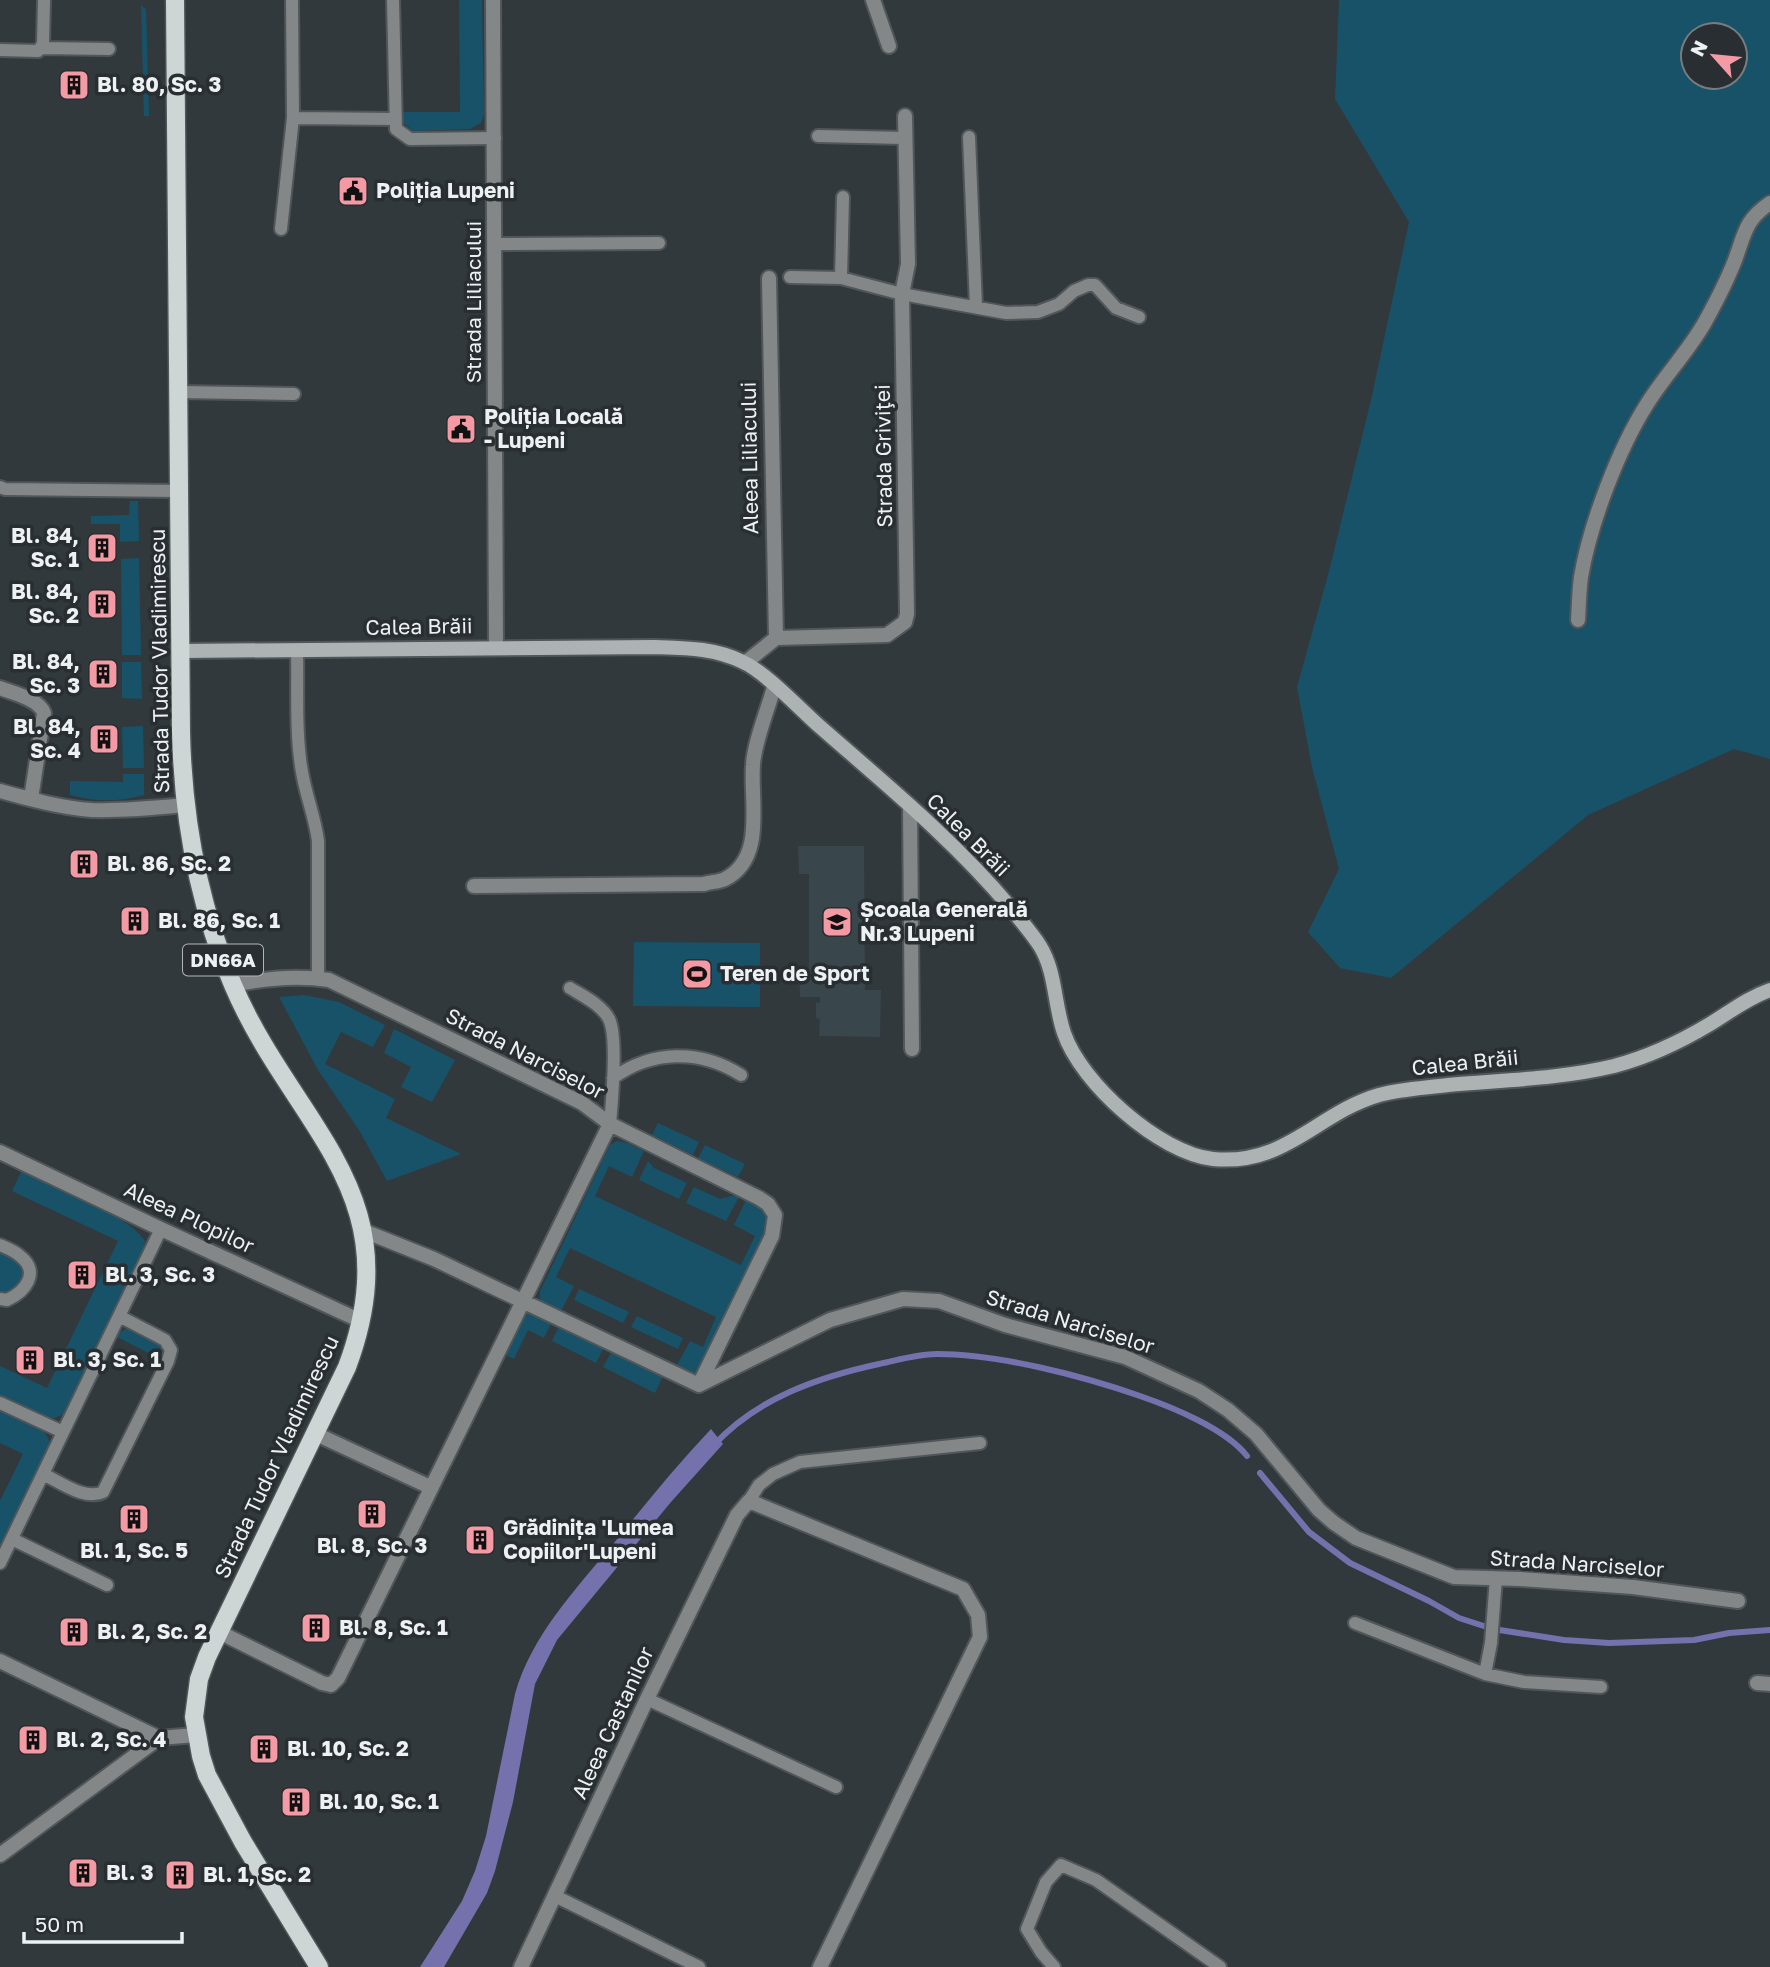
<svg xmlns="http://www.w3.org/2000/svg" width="1770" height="1967" viewBox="0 0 1770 1967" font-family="'Golos Text',sans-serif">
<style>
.built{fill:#39464b}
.green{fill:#175269;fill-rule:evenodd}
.water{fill:#7571ac}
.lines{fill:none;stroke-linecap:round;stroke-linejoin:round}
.stream{stroke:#7571ac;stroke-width:6}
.service-casing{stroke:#505659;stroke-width:16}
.minor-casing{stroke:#505659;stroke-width:18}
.secondary-casing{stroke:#505659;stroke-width:18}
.primary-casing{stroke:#505659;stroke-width:21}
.service{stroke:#838787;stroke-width:12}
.minor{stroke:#838787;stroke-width:14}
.secondary{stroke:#adb3b3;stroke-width:14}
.primary{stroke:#cdd5d5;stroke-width:18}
.labels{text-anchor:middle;stroke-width:7;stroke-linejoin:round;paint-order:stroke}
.shield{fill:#282e31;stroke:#b2b6b9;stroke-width:2}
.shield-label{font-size:19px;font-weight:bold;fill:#edf1f3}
.poi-label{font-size:21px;font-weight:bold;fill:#edf1f3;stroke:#282e31;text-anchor:start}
.street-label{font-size:21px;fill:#edf1f3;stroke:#282e31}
</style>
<rect width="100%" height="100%" fill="#32393c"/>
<path class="built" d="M798,846h66l1,144h16l-1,47 -61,-1 1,-17 -4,-1v-15l4,-1v-5h-20l-1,-27 10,-1v-95h-10z"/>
<path class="green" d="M459,0h23l2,115 -3,8 -11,6 -57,2 -12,-10v-9h59z
M1339,0h431v759l-36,-10 -146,66 -197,163 -51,-10 -32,-36 31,-63 -27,-102 -15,-80 31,-112 43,-175 38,-178 -74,-123zM1693,35h42v42h-42z
M141,5l5,4 3,107h-5z
M130,501h8l1,40 -19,1v-18h-29v-8l38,-1z
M139,558l2,97h-19l-1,-96z
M122,662h19l1,37 -20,-1z
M143,726l1,42h-21l-1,-41z
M123,774h21v21c-26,7 -47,7 -74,0v-14l53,1z
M634,942l126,1v64l-127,-1z
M304,995l35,7 46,23 -12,22 -32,-15 -16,32 70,35 -9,19 75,36 -74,27 -28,-51 -41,-60 -39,-73z
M394,1029l61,31 -23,42 -31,-15 10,-20 -27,-14z
M658,1123l41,19 -6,13 -41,-20z
M617,1141l10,2 17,8 -12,26 -23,-11 -14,30 146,69 14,-29 -21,-11 12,-25c13,7 20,11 23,26l-71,145 -3,2 -18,-8 13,-24 13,6 13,-30 -146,-69 -14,29 18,9 -13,25 -21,-10v-10l70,-146z
M705,1145l40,19 -7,13 -40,-19z
M648,1161l6,7 33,15 -8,16 -40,-19z
M22,1170c30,15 107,45 123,71l-2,13 -73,152 -8,9 -10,4 -52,-22v-31l47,22 71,-147 -106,-50z
M694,1187l26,12 15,-4 4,2 -13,24 -40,-18z
M0,1252c6,3 16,5 20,11 11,15 -5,30 -20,31z
M579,1289l50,23 -6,11 -49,-23z
M530,1313l22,9 -8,16 -16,-8 -14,29 -9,-4 20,-39z
M637,1316l46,22 -5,11 -47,-22z
M559,1326l45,21 -8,16 -44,-22z
M125,1329c15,1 31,9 38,22l-1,9 -47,-24z
M612,1351l51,25 -8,17 -52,-26z
M0,1408c17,8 48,16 50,37l-50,105v-49l23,-47 -23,-11z"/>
<path class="water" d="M711,1429l12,15 -52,58 -114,138 -22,44 -22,118 -18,69 -8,22 -43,74h-24l42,-66 13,-30 11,-35 29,-142c16,-58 61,-105 99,-151 31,-39 63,-78 97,-114z"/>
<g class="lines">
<path class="stream" d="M714,1445c43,-47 105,-68 165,-81 19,-4 38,-10 58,-10 62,0 146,22 203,42 32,11 86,33 107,60
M1260,1473l49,59 41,31 79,38 30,17 34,11 71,11 45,3 85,-3 35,-7 41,-3"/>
<g class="service-casing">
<path id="service" d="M393,0l3,129 14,10 85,-1
M41,48l68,1
M0,50l38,1 5,-7 1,-44
M293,118l102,1
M818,136l87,2
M969,137l7,169
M281,229l12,-111 -1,-118
M495,244l164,-1
M790,277l51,1 61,16 104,19 32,-1 21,-8 15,-13 14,-6h7l21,23 23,9
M841,278l2,-81
M178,392l116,2
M0,487l5,2 174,2
M297,650c1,40 -2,83 5,122 4,24 13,45 16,69v137
M570,988c13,8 32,17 39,31 9,18 3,83 1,105
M613,1078c39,-28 87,-29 128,-3
M0,1245c7,3 15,6 20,11 21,16 5,36 -13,44l-7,-1
M0,1403l63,29
M43,1474c17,8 42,27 60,18l65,-131 3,-11 -6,-10 -46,-24
M749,1501l10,-16 14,-11 27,-12 180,-19
M12,1539l95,46
M0,1563l161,-334
M1355,1623l130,51 39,8 77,5
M1485,1674l6,-31 5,-65
M647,1699l189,88
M555,1896l144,71
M1054,1967l-13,-15 -14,-23 19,-47 15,-17 35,15 124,87"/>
</g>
<g class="minor-casing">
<path id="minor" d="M493,0l3,647
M873,0l16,46
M769,278l7,360
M1578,620c1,-14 1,-29 3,-43 9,-53 37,-127 66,-173 18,-29 41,-52 58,-82 11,-20 22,-41 30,-62 10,-27 10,-40 35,-57
M745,663l31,-25 111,-3 18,-13 2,-8 -5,-320 6,-30 -3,-148
M0,688c13,5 39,11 44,25l-13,86
M0,791c29,8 61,17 92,19 31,1 62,-2 93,-5
M910,806l2,243
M474,886l230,-2c6,-2 15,-2 21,-5 41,-21 25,-78 28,-114 1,-22 15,-56 21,-78
M610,1124l149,74 9,6 7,11 -3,21 -73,149
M0,1152l161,77 200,92
M364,1231l70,28 265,126
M699,1385l131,-65 73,-21 36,2 66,24 120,32 74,34 29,19 28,24 63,76 15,13 22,15 98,39 66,2 113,8 105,14
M316,1434l114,53
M219,1632l103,51 9,2 7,-7 272,-554 -28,-21 -253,-123c-33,-5 -63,-2 -96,5
M0,1661l159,77
M1757,1683l13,1
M0,1855l159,-117 37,-3
M521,1967l126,-268 90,-184 12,-14 214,88 15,26 2,22 -160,330"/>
</g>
<g class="secondary-casing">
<path id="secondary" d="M181,651l474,-4c31,1 60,1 88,15 22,10 56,46 75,63 66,58 135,114 192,182 10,13 21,25 30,39 16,26 14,58 24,87 17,50 95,120 149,126 73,7 104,-46 166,-64 22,-6 46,-7 69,-10 55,-5 112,-6 166,-19 34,-9 66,-24 96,-42 20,-12 37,-26 60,-34"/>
</g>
<g class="primary-casing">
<path id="primary" d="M175,0l6,732c2,87 18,174 52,253 61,143 180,206 114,382l-140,290 -8,22 -5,38 7,39 6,19 36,67 76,125"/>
</g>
<use href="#service" class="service"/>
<use href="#minor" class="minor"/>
<use href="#secondary" class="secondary"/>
<use href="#primary" class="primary"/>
</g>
<defs>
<g id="building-square" transform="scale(1.575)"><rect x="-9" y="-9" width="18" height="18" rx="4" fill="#f49aa5" stroke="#282e31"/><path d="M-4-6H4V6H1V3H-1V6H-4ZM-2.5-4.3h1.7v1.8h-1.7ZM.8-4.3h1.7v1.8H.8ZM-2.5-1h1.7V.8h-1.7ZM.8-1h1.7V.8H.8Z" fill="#111"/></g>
<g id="civic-square" transform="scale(1.575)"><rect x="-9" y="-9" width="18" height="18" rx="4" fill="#f49aa5" stroke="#282e31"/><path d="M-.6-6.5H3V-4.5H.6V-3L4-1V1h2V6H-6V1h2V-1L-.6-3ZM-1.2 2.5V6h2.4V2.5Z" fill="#111"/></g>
<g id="school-square" transform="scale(1.575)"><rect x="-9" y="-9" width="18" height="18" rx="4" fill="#f49aa5" stroke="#282e31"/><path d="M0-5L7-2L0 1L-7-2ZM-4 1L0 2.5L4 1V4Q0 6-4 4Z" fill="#111"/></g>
<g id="stadium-square" transform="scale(1.575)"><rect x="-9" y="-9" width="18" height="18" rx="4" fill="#f49aa5" stroke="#282e31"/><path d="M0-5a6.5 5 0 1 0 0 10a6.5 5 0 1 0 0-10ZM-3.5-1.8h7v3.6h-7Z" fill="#111"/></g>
</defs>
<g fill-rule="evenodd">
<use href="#building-square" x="74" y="85"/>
<use href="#civic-square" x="353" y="191"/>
<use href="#civic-square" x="461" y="429"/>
<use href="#building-square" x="102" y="548"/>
<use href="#building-square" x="102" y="604"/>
<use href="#building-square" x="103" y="674"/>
<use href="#building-square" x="104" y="739"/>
<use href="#building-square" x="84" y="864"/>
<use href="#building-square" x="135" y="921"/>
<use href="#school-square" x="837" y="922"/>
<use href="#stadium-square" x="697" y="974"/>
<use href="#building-square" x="82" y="1275"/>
<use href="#building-square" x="30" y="1360"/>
<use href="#building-square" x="372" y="1514"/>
<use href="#building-square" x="134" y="1519"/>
<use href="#building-square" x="480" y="1540"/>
<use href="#building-square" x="316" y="1628"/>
<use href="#building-square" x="74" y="1632"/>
<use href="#building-square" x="33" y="1740"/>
<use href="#building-square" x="264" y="1749"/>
<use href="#building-square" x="296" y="1802"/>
<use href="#building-square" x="83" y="1873"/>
<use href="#building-square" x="180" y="1875"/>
</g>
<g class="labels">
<rect class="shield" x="183" y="944.5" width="80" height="31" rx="5"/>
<g class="shield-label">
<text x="223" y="967">DN66A</text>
</g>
<g class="poi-label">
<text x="97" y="92">Bl. 80, Sc. 3</text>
<text x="376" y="198">Poliția Lupeni</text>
<text x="484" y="424">Poliția Locală<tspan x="484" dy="24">- Lupeni</tspan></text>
<text x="79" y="543" text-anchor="end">Bl. 84,<tspan x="79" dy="24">Sc. 1</tspan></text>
<text x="79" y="599" text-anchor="end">Bl. 84,<tspan x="79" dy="24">Sc. 2</tspan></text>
<text x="80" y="669" text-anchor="end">Bl. 84,<tspan x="80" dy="24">Sc. 3</tspan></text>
<text x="81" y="734" text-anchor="end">Bl. 84,<tspan x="81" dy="24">Sc. 4</tspan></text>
<text x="107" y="871">Bl. 86, Sc. 2</text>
<text x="860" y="917">Școala Generală<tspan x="860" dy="24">Nr.3 Lupeni</tspan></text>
<text x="158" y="928">Bl. 86, Sc. 1</text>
<text x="720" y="981">Teren de Sport</text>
<text x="105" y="1282">Bl. 3, Sc. 3</text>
<text x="53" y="1367">Bl. 3, Sc. 1</text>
<text x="503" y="1535">Grădinița 'Lumea<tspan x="503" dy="24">Copiilor'Lupeni</tspan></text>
<text x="372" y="1553" text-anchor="middle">Bl. 8, Sc. 3</text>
<text x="134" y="1558" text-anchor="middle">Bl. 1, Sc. 5</text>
<text x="339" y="1635">Bl. 8, Sc. 1</text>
<text x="97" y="1639">Bl. 2, Sc. 2</text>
<text x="56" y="1747">Bl. 2, Sc. 4</text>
<text x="287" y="1756">Bl. 10, Sc. 2</text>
<text x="319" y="1809">Bl. 10, Sc. 1</text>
<text x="106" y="1880">Bl. 3</text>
<text x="203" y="1882">Bl. 1, Sc. 2</text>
</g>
<g class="street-label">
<text transform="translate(474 302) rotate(-90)" y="7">Strada Liliacului</text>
<text transform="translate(884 456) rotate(-91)" y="7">Strada Griviţei</text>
<text transform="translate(750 458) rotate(-91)" y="7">Aleea Liliacului</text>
<text transform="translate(419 627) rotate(-1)" y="7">Calea Brăii</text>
<text transform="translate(160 661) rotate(-91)" y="7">Strada Tudor Vladimirescu</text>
<text transform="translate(968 835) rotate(45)" y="7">Calea Brăii</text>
<text transform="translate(525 1054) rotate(27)" y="7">Strada Narciselor</text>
<text transform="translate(1465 1063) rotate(-6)" y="7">Calea Brăii</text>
<text transform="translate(189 1218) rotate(25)" y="7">Aleea Plopilor</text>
<text transform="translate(1070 1322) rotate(17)" y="7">Strada Narciselor</text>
<text transform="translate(277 1457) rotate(-65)" y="7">Strada Tudor Vladimirescu</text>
<text transform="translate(1577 1564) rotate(4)" y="7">Strada Narciselor</text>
<text transform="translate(613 1723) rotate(-65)" y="7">Aleea Castanilor</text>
</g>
</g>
<g transform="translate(1714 56) rotate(297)"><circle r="33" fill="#282e31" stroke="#777c7f" stroke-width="2"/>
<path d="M0-5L12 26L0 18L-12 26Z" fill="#f49aa5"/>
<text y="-10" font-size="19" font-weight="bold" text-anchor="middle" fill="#edf1f3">N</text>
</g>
<path d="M24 1932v10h158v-10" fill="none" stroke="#edf1f3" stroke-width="3.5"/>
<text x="35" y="1932" font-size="21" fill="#edf1f3" stroke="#282e31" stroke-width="5" paint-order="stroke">50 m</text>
</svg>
